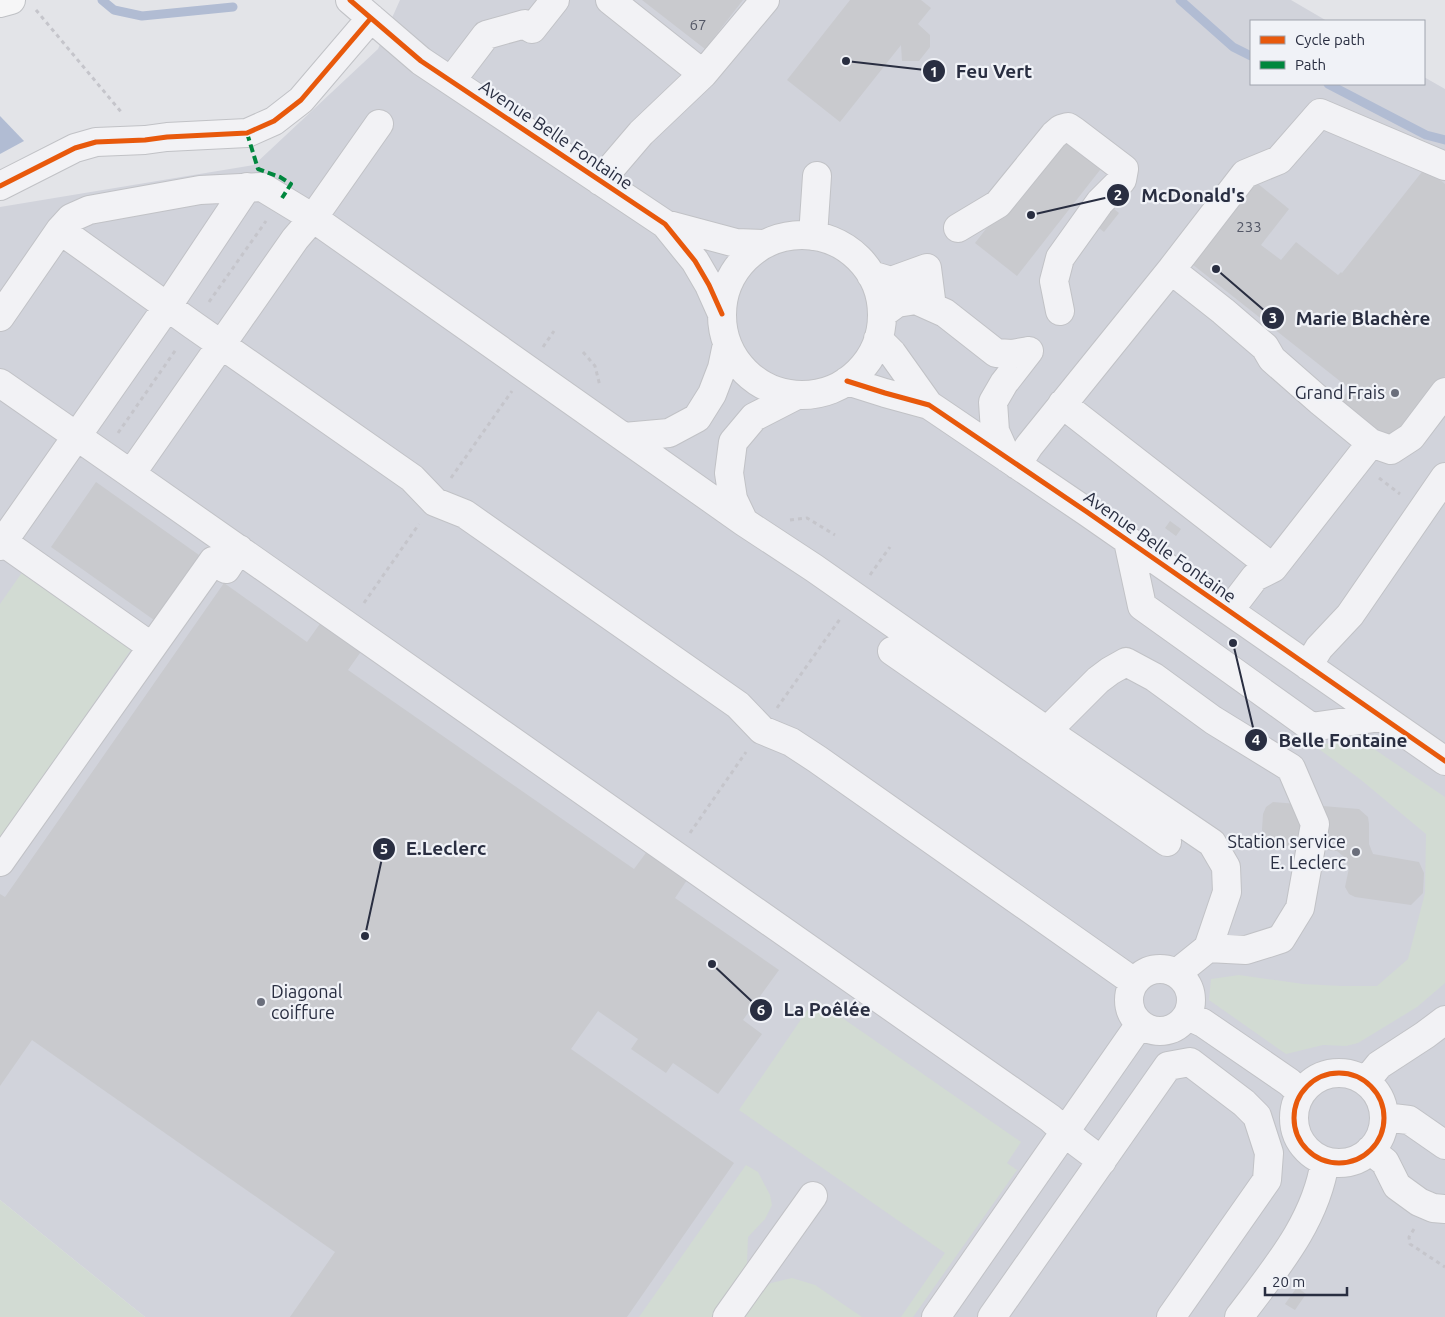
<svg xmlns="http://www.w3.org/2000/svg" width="1445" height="1317" viewBox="0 0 1445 1317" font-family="Ubuntu,sans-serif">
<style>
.built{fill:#d1d3db}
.green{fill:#d2dbd3}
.water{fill:#b1bcd3}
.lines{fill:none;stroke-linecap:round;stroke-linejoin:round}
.stream{stroke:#b1bcd3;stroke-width:9}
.building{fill:#c9cace}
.minor-casing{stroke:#c1c2c6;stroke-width:30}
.major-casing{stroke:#bfc1c5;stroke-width:30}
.path{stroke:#c5c5cb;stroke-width:3;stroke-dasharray:4 4;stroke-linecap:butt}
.minor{stroke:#f2f2f5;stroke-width:28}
.major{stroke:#f6f6f7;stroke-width:28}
.quiet{stroke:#00873e;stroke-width:4;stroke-dasharray:8 4;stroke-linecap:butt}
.cycleway-casing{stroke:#f0f2f7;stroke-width:8}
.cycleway{stroke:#e8590c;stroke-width:5}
.poi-dot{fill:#6a6e7b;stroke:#f0f2f7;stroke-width:2}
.labels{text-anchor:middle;stroke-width:4.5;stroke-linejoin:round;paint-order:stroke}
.number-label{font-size:15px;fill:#535766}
.street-label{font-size:18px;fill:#292e41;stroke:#f0f2f7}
.poi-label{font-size:18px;fill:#292e41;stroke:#f0f2f7;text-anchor:end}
.leader{fill:none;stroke:#292e41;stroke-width:2}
.callout-dot{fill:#292e41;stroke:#f0f2f7;stroke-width:2}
.mark-label{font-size:15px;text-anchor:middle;font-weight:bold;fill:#fff}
.callout-label{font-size:19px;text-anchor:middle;font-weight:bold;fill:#292e41;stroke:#f0f2f7;stroke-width:4.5;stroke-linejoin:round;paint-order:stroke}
</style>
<rect width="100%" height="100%" fill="#e3e4e8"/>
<path class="built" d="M400,0h891l36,21h-76v63h173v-7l21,12v1228h-1300l-145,-117v-993l254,-42 124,-116z"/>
<path class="green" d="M23,571l109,77 -132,191v-235z
M1365,743l80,54v186l-28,24 -59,36 -12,3 -23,-1 -37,9 -77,-54 2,-21 28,-4 64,9 38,2h36l31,-27 17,-66 1,-59 -66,-55 -48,-35z
M815,999l206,143 -14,21 10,7 -104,147h-12l44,-64 -206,-143z
M746,1165l12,7 12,23 2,10 -7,14 -17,18 -1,26 -5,17 -26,37h-77z
M0,1200l145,117h-145z
M792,1278l23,7 47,32h-121l15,-22 15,-12z"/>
<path class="water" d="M0,116l24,25 -24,13z"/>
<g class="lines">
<path class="stream" d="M102,0l12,10 28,6 91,-9
M1180,0l53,47 18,9
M1328,84l98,51 19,5"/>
</g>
<path class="building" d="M642,0h101l-38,49z
M850,0h71l10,8 -13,16 12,11v12l-11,14h-17l-1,-16 -61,77 -53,-42z
M1065,133l42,28 -90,115 -42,-33 43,-55z
M1425,168l20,16v192l-42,55 -19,5 -44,-36 10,-11 -158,-125 65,-81 32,26 -28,36 20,15 15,-18 42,33 3,-3 1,1z
M1109,205l10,8 -15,19 -10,-8z
M96,482l103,73 -45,65 -103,-73z
M1170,521l11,8 -5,7 -11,-8z
M224,583l83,59 17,-24 41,28 -17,24 286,199 17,-23 40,28 -16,24 104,72 -36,50 19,14 -44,60 -45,-31 -7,10 -35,-24 7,-10 -40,-28 -27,38 163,114 -107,154h-337l45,-65 -303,-212 -32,46v-192l5,3z
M1273,802l86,7 9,8 1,7v20l4,10 46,8 5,11 -1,20 -12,12 -56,-8 -6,-3 -4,-7 4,-19 -5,-11 -7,-6 -69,-7 -6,-14 1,-16 3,-7z
M1297,1287l9,7 -11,16 -10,-6z"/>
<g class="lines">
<g class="minor-casing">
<path id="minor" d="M350,0l71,61 244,163 30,37 14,24 13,29
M703,74l62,-74
M451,81l35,-46 39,-11 7,5 23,-29
M379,124l-66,94 -18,21 -164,235 919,644 28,25 24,18
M600,181l41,-48 62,-59 -93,-74
M0,186l75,-38 21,-6 49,-2 22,-3 80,-4 27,-12 27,-21 70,-82
M665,224l71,19 29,1
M958,228l40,-24 56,-69 7,-6 7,-2 6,4 50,38 -2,11 -22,22 -40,56 -6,23 6,30
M60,230l133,95 219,153 23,24 30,12 273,191 24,25 29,12 26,17 317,223
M722 315a80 80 0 1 1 160 0a80 80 0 1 1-160 0Z
M813,236l4,-60
M1171,270l74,-96 34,-14 41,-47 125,53
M871,275l20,6 36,-13 5,39
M882,314l15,-11 19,-3 29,13 51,40 16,1 17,-3
M0,317l60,-87 11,-12 18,-8 111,-20 62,-3 51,31 431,304
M878,339l14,14 37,52
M847,381l38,12 44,12 9,6 149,101 358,249
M0,383l131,91
M797,395l-43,22 -21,25 -4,31 4,26 11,23 70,46 233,163 165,112 14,24 1,25 -19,56 -31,25
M1062,404l211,164
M624,437l45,-4 28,-15 15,-24 10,-26 5,-24
M1371,443l20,7 20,-13 34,-45
M1007,458l-12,-27 -2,-29 11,-19 25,-32
M1017,465l12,-19 142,-176 52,41 42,36 7,12 49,43 50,41 -98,125 -18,9 -26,34
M1128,541l14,65 169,121 70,-10
M3,542l149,105 61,-86 13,8 13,-20
M0,546l167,-239 80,-120
M892,651l275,191
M1308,666l11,-18 31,-33 95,-138
M1047,731l51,-51 12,-9 16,-9 28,15 59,43 78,48 24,56 -15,84 -19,31 -35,11 -38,-2
M0,862l152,-215
M1129 1000a31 31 0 1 1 62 0a31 31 0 1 1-62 0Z
M1188,1016l15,7 86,59 12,11
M1294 1118a45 45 0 1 1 90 0a45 45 0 1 1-90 0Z
M1366,1081l13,-16 46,-30 20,-15
M1384,1117l25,3 36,25
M1370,1150l15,12 12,24 22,16 14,6 12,1
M727,1317l86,-121
M936,1317l204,-293
M992,1317l176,-251 22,-4 54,41 13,13 12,37 -2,27 -96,137
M1239,1317c36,-48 77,-95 86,-156"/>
</g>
<g class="major-casing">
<path id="major" d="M0,3l11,-3"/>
</g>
<path class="path" d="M36,10l86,103
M209,302l57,-81
M543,347l11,-16
M583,352l12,14 5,20
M118,433l59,-85
M451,478l61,-87
M1379,478l21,16
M790,520l17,-2 28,17
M870,575l20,-28
M364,603l55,-79
M777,708l63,-89
M690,833l56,-81
M1414,1229l-5,8 1,7 35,23"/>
<use href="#minor" class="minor"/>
<use href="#major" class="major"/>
<path class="quiet" d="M247,133l11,36 22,8 11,7 -9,14"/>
<g class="cycleway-casing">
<path id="cycleway" d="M350,0l71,61 244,163 30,37 14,24 13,29
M0,186l75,-38 21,-6 49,-2 22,-3 80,-4 27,-12 27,-21 70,-82
M847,381l38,12 44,12 9,6 149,101 358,249
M1294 1118a45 45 0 1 1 90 0a45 45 0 1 1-90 0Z"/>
</g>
<use href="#cycleway" class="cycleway"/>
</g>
<g class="poi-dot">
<circle cx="1395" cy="393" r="5"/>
<circle cx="1356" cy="852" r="5"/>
<circle cx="261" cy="1002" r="5"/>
</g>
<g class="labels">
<g class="number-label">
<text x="698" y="30">67</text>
<text x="1249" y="232">233</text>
</g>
<g class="street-label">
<text transform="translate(556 135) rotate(34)" y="6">Avenue Belle Fontaine</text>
<text transform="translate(1160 547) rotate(35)" y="6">Avenue Belle Fontaine</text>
</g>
<g class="poi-label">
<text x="1385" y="399">Grand Frais</text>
<text x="1346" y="848">Station service<tspan x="1346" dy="21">E. Leclerc</tspan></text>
<text x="271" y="998" text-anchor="start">Diagonal<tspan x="271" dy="21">coiffure</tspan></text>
</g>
</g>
<path class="leader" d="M846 61L934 71M1031 215L1118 195M1216 269L1273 318M1233 643L1256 740M365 936L384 849M712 964L761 1010"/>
<g class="callout-dot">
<circle cx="846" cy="61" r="5"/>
<circle cx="1031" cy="215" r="5"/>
<circle cx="1216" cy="269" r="5"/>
<circle cx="1233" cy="643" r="5"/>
<circle cx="365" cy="936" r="5"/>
<circle cx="712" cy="964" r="5"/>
<circle cx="934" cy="71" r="12"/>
<circle cx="1118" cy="195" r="12"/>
<circle cx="1273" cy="318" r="12"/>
<circle cx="1256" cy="740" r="12"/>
<circle cx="384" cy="849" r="12"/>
<circle cx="761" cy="1010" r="12"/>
</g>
<g class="mark-label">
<text x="934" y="77">1</text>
<text x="1118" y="200">2</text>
<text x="1273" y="323">3</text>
<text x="1256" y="745">4</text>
<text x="384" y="854">5</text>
<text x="761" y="1015">6</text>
</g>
<g class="callout-label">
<text x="994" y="78">Feu Vert</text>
<text x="1193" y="202">McDonald's</text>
<text x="1363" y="325">Marie Blachère</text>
<text x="1343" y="747">Belle Fontaine</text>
<text x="446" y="855">E.Leclerc</text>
<text x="827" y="1016">La Poêlée</text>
</g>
<rect x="1250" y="20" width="175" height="65" fill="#f0f2f7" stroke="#a0a4ae"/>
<rect x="1260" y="36" width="25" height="8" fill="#e8590c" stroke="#a0a4ae"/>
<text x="1295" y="45" font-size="15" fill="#292e41">Cycle path</text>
<rect x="1260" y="61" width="25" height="8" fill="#00873e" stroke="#a0a4ae"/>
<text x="1295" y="70" font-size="15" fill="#292e41">Path</text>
<path d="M1265 1287v8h82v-8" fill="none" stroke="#292e41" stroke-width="2.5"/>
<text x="1272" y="1287" font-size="15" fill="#292e41" stroke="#f0f2f7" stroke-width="4" paint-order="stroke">20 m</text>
</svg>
